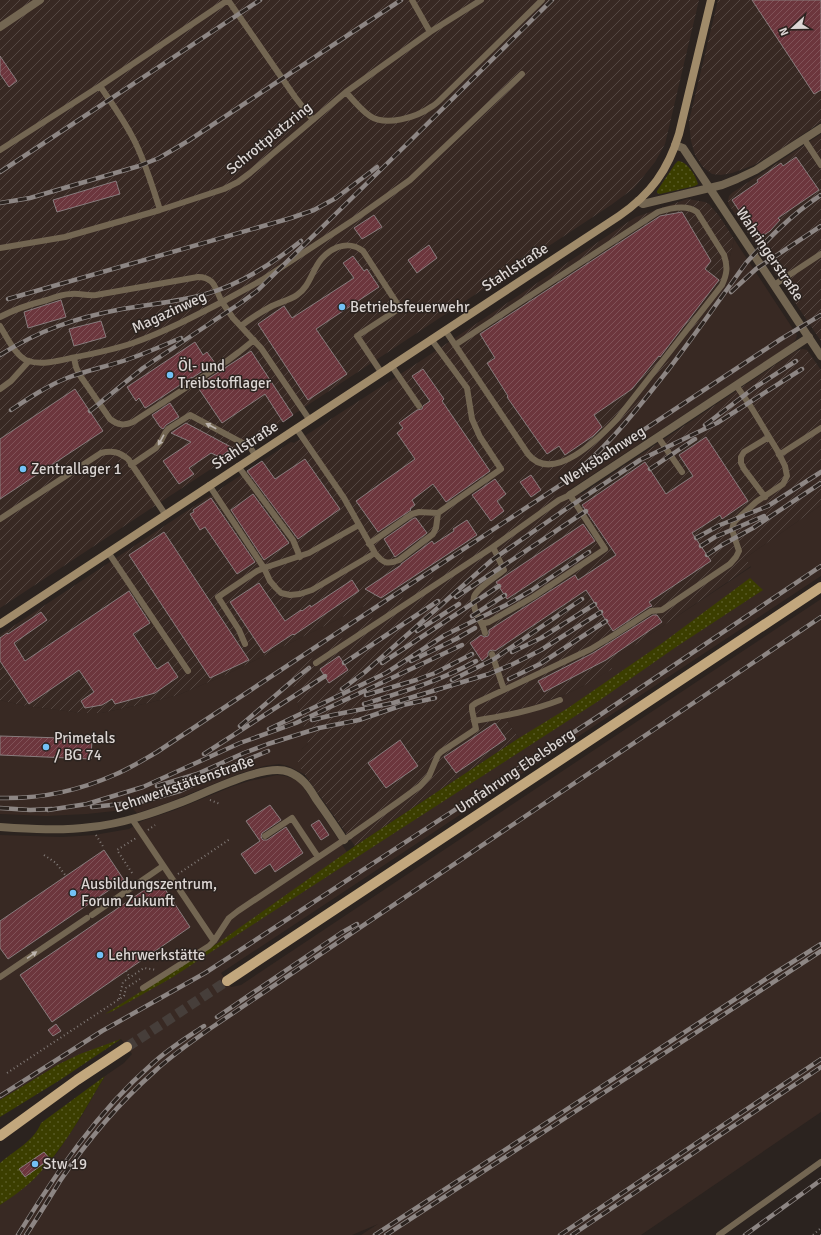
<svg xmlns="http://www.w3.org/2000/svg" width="821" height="1235" viewBox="0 0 821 1235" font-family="Signika,sans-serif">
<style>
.built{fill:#382923}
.industrial{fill:url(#industrial-furrows)}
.grass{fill:url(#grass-dots)}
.building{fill:url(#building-hatch);stroke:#887c7d}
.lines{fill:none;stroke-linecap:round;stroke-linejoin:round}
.primary-tunnel{stroke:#463e3a;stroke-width:10;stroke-dasharray:10 5;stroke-linecap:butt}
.path{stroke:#817a77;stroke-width:2;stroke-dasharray:1 3;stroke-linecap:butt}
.lane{stroke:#736652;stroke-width:6}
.street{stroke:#736652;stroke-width:8}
.secondary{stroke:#a08b6a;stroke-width:8}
.primary{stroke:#c2a77d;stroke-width:10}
.tram{stroke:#8d8684;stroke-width:1}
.rail-casing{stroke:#8d8684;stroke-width:4.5}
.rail{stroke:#2b231f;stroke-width:3;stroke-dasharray:9;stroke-linecap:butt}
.oneway{fill:#bcb4ad}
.poi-dot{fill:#73c1f6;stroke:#2b231f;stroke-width:1.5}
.labels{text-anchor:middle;stroke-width:3;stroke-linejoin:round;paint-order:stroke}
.street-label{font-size:15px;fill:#dcd6d4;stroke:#2b231f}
.poi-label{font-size:15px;fill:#dcd6d4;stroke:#2b231f;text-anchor:start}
</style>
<defs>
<pattern id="industrial-furrows" width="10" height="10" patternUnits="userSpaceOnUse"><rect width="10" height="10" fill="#382923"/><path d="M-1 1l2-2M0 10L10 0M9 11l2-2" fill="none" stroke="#544742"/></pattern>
<pattern id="grass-dots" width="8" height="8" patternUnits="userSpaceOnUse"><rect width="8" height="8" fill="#3b3e00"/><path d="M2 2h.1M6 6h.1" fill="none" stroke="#575924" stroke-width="1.8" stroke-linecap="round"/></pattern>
<pattern id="building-hatch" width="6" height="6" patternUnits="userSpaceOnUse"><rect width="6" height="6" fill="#6c363d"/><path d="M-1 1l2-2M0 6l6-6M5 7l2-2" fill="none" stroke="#805258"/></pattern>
</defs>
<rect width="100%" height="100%" fill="#2b231f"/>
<path class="built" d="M734,239l63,96 -1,4 -4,5 -223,146 -5,-1 -274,184 18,71 -6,5 -1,20 5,6 -18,-9 -9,-2 -15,2 -26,8 -71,29 -30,10 -4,-4 -46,5 -41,2 -46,-2v-114l26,6 56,7h19l47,-10 30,-8 45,-19 172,-85 164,-112 27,-22 137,-170z
M821,505v71l-600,397 10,14 10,-2 580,-386v513l-180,123h-280l17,-11 -26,11h-352v-30l32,-24 13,-14 12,-14 24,-36 24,-41 19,-13 8,-9 -11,-15 -62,25 -59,36v-265l61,2 18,-1 15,-1 35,-6 13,-8 33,-11 56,-23 18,-6 28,-6 8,1 9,3 7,5 46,68 172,-114 -17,-25 26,-6 36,-12 19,-9 28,-17 -4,-6 144,-96 -6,-9z"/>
<path class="industrial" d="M0,0h699l-34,144 -10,18 -21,26 -23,17 -611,403z
M718,0h103v122l-43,29 -24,14 -22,8 -11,2 -9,-1 -9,-7 -8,-12 -4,-14 -2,-20z
M821,134v207l-92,-136 -1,-4 1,-5 3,-3z
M687,199l18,3 4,2 11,13 14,22 -11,48 -16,23 -68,91 -53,56 -27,22 -164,112 -172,85 -45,19 -30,8 -47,10h-19l-56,-7 -26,-6v-65l291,-193 3,1 125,-81 206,-138 11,-7z
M803,349l4,1 14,20v135l-76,53 6,8 -143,97 4,6 -29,17 -19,9 -36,12 -26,6 17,25 -164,108 -54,-77 -3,-7 1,-6 3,-7 6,-5 -18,-71 274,-184 18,5 214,-143z"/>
<path class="grass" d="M678,161c9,0 18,15 20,23l-3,2 -35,8 -3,-1v-2l18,-27z
M750,578l13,12 -87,57 -76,53 -337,218 -90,59 -60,34 -8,3 113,-71 137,-97 164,-108 49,-30 93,-64z
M121,1039l-61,41 -60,37v-17l59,-36 21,-10z
M105,1076c-22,36 -42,75 -73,105 -10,9 -21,17 -32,24v-42c14,-12 35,-23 41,-40z"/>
<path class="building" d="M752,0h69v90l-7,4z
M0,56l17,25 -8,6 -9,-13z
M796,157l23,33 -41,28 2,2 -10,11 -12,8 -26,-39 26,-18 -1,-2 24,-17 2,3z
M116,181l4,13 -63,18 -4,-12z
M682,212l29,49 -6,8 14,11 -59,77 -1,-1 -27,33 -38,26 8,12 -9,9 -28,19 -6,-9 -12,8 -40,-57 1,-1 -21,-33 8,-5 -15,-24 180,-118z
M374,215l8,12 -20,12 -8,-11z
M429,245l8,13 -20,15 -9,-13z
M353,256l11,15 3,-2 12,18 -63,42 31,45 -39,26 -50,-76 26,-18 8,12 62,-40 -11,-15z
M61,300l5,17 -38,11 -4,-16z
M101,321l5,16 -32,9 -5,-17z
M195,342l8,13 4,-3 8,11 -23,15v-1l-45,30 -2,1 -6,-10 -3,3 -9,-14z
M251,351l42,64 -10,7 -18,-28 -43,29 -25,-37z
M423,369l21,30 -2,2 48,70 -44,31 -13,-18 -21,16 3,5 -5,4 1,1 -33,22 -22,-31 59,-42 -18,-26 6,-5 -4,-5 18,-13 5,-1 1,-3 7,-5 -18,-25z
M75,389l28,42 -103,68v-60z
M170,403l9,14 -13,8 -3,4 -3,-2 -8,-12z
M186,423l47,25 -13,9 -9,-4 -22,15 5,6 -15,10 -16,-23 28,-19 -20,-9z
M706,437l42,64 -26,18 -2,-4 -28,18 19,28 -62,41 3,4 -3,1 -36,24 -27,-41 -91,61 -2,-1 -4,1 -1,2v3l-6,5 -12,-18 11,-8 3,2 4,-1 1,-2v-4l86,-55 3,5 38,-25 -34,-50 63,-43 21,32 27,-18 -14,-21z
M305,459l35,50 -42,30 -51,-68 15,-10 13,18z
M531,475l10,15 -10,7 -11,-15z
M495,479l11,15 -9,7 7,10 -13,10 -19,-26z
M253,494l36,49 -25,17 -33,-50z
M211,498l44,64 -18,12 -32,-47 -5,3 -10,-16 4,-2 -1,-2z
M414,518h2l11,15 -32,24 -11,-18z
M467,520l10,15 -96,63 -16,-9 36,-24v-1l31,-23 2,3 20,-13 -1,-2z
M583,524l12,17 -88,58 -11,-17z
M164,532l85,128 -39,18 -81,-123z
M352,580l7,11 -65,44 -1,-1 -29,19 -34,-51 29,-19 26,38 16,-11 1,1 8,-6 1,2z
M129,591l21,32 -17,11 24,35 11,-7 10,15 -23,16 -40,11 -3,-5 -10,6 -17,3 -4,-7 13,-9 -15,-22 -50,34 -29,-43v-23l7,-5 1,1 33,-22 6,8 -33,23 11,18z
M653,615h4l5,7 -56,38 -62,32 -6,-11 55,-28z
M339,656l9,14 -19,13 -9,-14z
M495,723l11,16 -50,34 -12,-16z
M0,736l92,3 -1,20 -91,-4z
M400,740l18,26 -32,22 -18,-25z
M270,805l11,15 -19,13 -1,3 1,3 1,1h4l19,-13 17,26 -28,19 -5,-8 -15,10 -14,-20 19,-13 -14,-20z
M319,820l10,15 -8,5 -10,-15z
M104,850l20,30 -116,79 -8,-11v-27z
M159,880l31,47 -138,95 -32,-47z
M56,1024l5,7 -8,5 -5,-6z
M44,1152l6,7 -25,18 -6,-8z"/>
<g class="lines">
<path class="primary-tunnel" d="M127,1047l100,-66"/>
<path class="path" d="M210,800l10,4
M148,830l7,-5
M96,835l8,13
M44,855l12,8 10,13
M132,873l-15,-23 19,-12
M178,874l52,-35
M126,971l4,7
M119,999l4,-17 21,-14 13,2
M7,1073l117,-77 2,-8 14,-9
M813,1235l8,-7"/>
<path class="lane" d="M228,0l67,97 18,23
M412,0l18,32
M100,86c13,19 26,37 36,58 10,21 17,44 24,66
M346,92c7,8 15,18 24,24 16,11 47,1 61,-9 4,-2 7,-5 10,-8l101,-99
M804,139l17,26
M0,150l100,-64 128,-86
M0,248l65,-11 95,-27 64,-21 14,-7 12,-9 96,-81 84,-60 51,-32
M774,285l47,-31
M0,317c15,-8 31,-13 47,-17 8,-3 16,-6 24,-6 9,-1 15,2 25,1l102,-18c17,0 17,12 24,25l40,-22 93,-61 55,-39 112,-106
M0,326c6,10 16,31 28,35 13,4 30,0 43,-3 21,-4 42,-8 62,-15 31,-11 60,-26 89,-41l11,16 28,30 48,71
M241,326c10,-8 20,-14 31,-20 8,-4 18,-6 25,-11 18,-12 14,-37 41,-48 10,-3 17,-2 25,4l37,57 -43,28 24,36
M445,330l83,124c25,31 71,-16 89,-35l105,-134c5,-11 6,-18 2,-30l-27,-43c-10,-8 -27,-4 -39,0l-203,133
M74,358l2,9 3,7 31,45c8,6 14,7 23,3l94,-61 12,-9 15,-12
M391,365l28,41
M0,389l11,-8 18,-20
M296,428l48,70 31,55c8,10 12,12 24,7l34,-26 3,-6 2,-15 63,-44 -21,-32 -8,-18 -5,-31 -36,-49
M658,437l24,35
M779,455l42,-27
M131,465l25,-17 5,-7 4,-8 3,-4 22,-14 60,32 5,8
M238,466l55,74 7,17
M209,485l55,83 6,13 6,7 5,5 9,2 10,-1 12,-4 63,-37
M765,497l-21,-28 -3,-6v-6l3,-5 25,-15
M0,519l101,-66c11,-3 18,-1 27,6l37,55
M369,544l43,-30 7,-2 19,1
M108,552l80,119
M482,623h3l4,-1 44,-25 72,-48 -35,-54 -11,5 -66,47 11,23c-7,6 -28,19 -30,27 -1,4 0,9 1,13 3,8 8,14 10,23
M245,644l-6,-14 -21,-33 39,-26 7,-3 45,-15 50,-28
M492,654l12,36
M316,663l177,-116
M474,721c30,-5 58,-10 86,-21
M132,819l82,122
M265,836l27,-18 26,39
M92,915l71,-49
M0,977l87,-59
M143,988l66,-42 5,-5 15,-23 9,-7 106,-71 54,-38 22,-16 9,-10 9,-21 3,-3 35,-23 -4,-19v-4l4,-3 115,-54 23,-14 37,-24 11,-1 68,-46 6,-7 3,-6 -7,-21 2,-8 22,-20 27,-18 4,-8 -2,-10 -8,-16 -26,-43 -15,-22
M719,1235l102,-73"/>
<path class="street" d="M0,27l40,-27
M675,145l8,3 138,208
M638,201l5,3 4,-1 75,-18 15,-6 19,-9 65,-42
M570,495l239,-158
M0,827c30,2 62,4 91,0 31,-3 62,-14 91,-25 24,-9 83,-40 107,-30 5,2 11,6 15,10 5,5 9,12 12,17 10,14 19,27 28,41"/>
<path class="secondary" d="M0,624l619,-408c32,-22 49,-46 60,-82l32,-134"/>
<path class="primary" d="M227,981l594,-394
M0,1136l77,-56 50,-33"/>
<path class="tram" d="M820,1235l1,-1"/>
<g class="rail-casing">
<path id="rail" d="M0,172l260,-172
M0,203l30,-5 109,-32 20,-8 29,-17 213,-141
M731,292l25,-23 65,-43
M8,299l283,-81 23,-8 22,-12 41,-31
M0,355c40,-25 75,-37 122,-46 28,-5 56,-7 84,-15 35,-10 66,-30 95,-53
M11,410c18,-12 36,-24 56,-32 21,-8 42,-12 62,-19 18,-6 35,-14 52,-21
M90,411l53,-43 99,-66 15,-11 150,-147 145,-144
M705,425l49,-37 42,-27
M583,466c32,-28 59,-63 85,-96 27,-35 52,-71 78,-107 23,-25 46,-49 75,-68
M650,469l45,-30
M696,538l24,-13 48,-19 53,-34
M701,546l14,-9 49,-21
M707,555l15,-10 31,-17 68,-45
M456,597l130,-86
M472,616l33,-21
M417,631l42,-27
M512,652l29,-14 54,-34
M411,661l45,-22 19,-11
M344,663l94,-62
M382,663l117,-77
M509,679l31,-15 66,-43
M452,680l42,-21 88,-60
M342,689l23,-17 127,-112 74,-51 74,-49 77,-37 85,-54
M366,695l50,-15 19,-7 37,-19
M364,704c39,-12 76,-23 112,-43
M312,720l21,-5 60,-12 96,-29 24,-10 28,-14 60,-38
M240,726l51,-44 18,-14
M269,729l117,-56 59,-38 61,-30 26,-15 57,-38
M204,754l121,-78
M157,786l40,-12 47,-21 24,-9 51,-16 40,-8 44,-15 32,-7
M0,798c39,1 78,-7 114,-23 15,-6 29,-15 43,-23l624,-413 40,-24
M92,807l48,-5 40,-11 64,-30 24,-10
M0,808l30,2 22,-1
M48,810l39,-6 56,-17 97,-44 56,-20 166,-78
M217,1017l124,-84 16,-9
M0,1096l102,-65 103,-58 392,-256 224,-151
M18,1235c38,-62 79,-123 134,-171 16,-15 34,-26 52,-38
M26,1235c12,-18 23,-36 34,-54 27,-40 59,-78 95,-110 16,-15 35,-28 53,-41l613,-413
M375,1235l400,-262 46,-29
M386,1235l435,-284
M560,1235l261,-176
M572,1235l249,-168
M745,1235l76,-55"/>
</g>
<use href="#rail" class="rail"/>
</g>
<defs><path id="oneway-solid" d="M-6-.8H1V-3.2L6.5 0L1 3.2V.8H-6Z"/></defs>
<g class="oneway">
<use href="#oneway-solid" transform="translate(211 426) rotate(-152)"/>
<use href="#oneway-solid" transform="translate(161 440) rotate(119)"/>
<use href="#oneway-solid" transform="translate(32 955) rotate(-34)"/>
</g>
<g class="poi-dot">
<circle cx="342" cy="307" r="4"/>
<circle cx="170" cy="375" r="4"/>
<circle cx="23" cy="469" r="4"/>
<circle cx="46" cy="747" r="4"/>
<circle cx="73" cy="893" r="4"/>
<circle cx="100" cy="955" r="4"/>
<circle cx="35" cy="1164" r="4"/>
</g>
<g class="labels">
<g class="street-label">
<text transform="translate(269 138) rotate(-39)" y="5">Schrottplatzring</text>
<text transform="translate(770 254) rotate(56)" y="5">Wahringerstraße</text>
<text transform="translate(515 267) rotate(-33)" y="5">Stahlstraße</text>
<text transform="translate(169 312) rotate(-25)" y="5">Magazinweg</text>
<text transform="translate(245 445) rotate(-33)" y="5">Stahlstraße</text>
<text transform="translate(603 456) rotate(-33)" y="5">Werksbahnweg</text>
<text transform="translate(515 771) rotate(-34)" y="5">Umfahrung Ebelsberg</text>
<text transform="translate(184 784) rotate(-19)" y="5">Lehrwerkstättenstraße</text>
</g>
<g class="poi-label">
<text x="350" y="312">Betriebsfeuerwehr</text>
<text x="178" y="371">Öl- und<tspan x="178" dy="17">Treibstofflager</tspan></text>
<text x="31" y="474">Zentrallager 1</text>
<text x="54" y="743">Primetals<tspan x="54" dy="17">/ BG 74</tspan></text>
<text x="81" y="889">Ausbildungszentrum,<tspan x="81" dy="17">Forum Zukunft</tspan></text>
<text x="108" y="960">Lehrwerkstätte</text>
<text x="43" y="1169">Stw 19</text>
</g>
</g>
<g transform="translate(793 28) rotate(248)" stroke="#2b231f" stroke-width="3" paint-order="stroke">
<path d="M0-3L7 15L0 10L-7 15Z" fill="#dcd6d4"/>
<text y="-6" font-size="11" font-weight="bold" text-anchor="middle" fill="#dcd6d4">N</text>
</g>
</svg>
